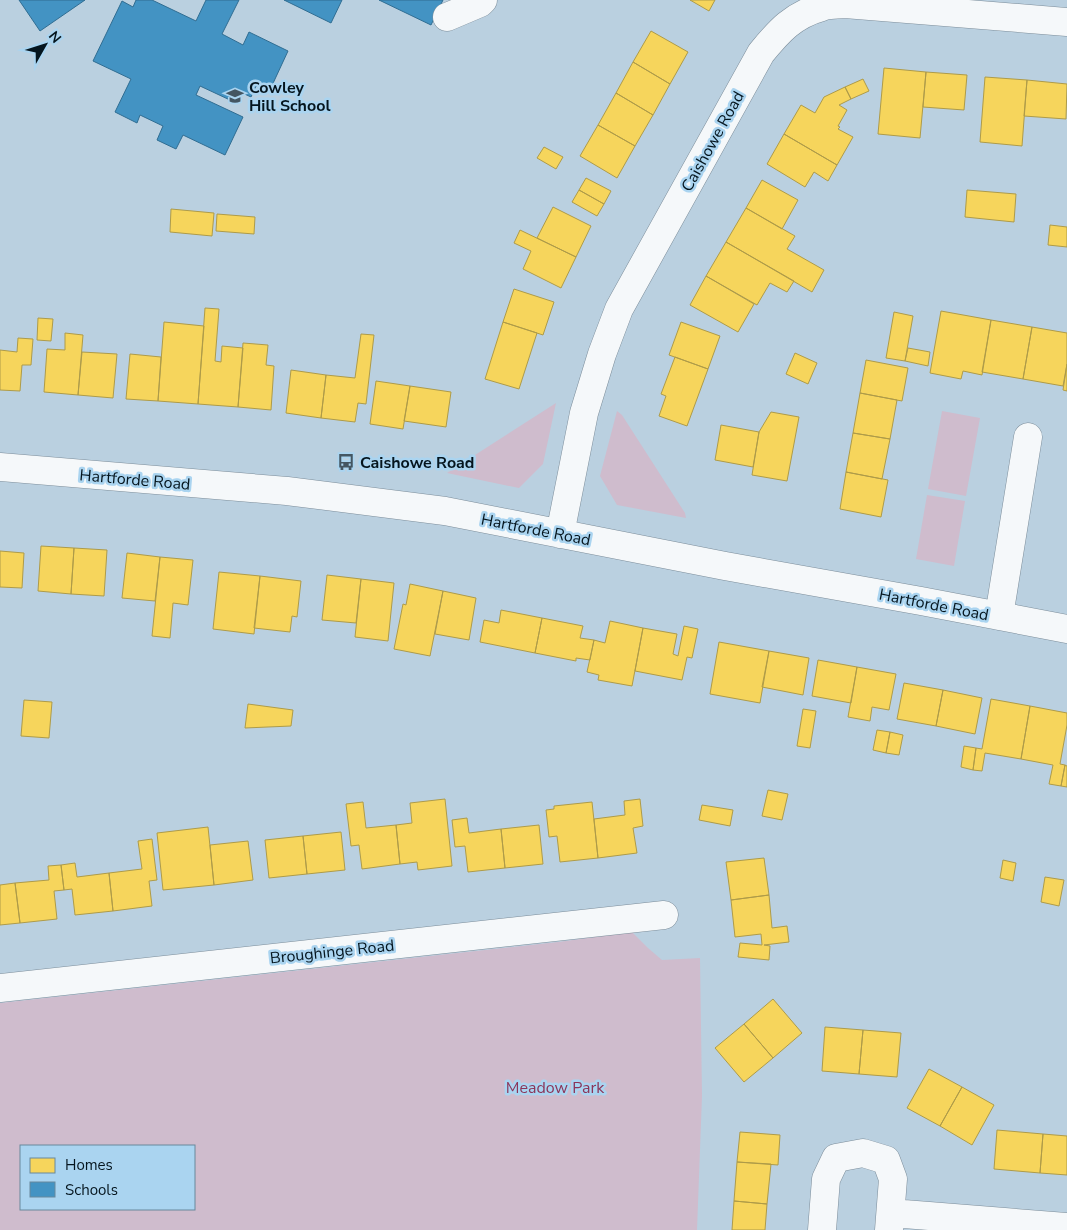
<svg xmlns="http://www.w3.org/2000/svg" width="1067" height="1230" viewBox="0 0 1067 1230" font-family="'Nunito Sans',sans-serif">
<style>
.green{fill:#cfbccd;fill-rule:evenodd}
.homes{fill:#f6d55c;stroke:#ae9b49}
.schools{fill:#4393c3;stroke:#306d92}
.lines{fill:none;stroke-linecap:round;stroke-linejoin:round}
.minor-casing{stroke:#7c8d9a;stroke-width:29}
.minor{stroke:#f5f8fa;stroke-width:28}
.labels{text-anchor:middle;stroke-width:5;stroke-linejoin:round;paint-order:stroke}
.poi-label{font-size:16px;font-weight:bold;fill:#05151e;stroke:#aad4f0;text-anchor:start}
.street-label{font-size:16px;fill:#05151e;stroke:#aad4f0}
.park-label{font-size:16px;fill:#8b3458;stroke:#aad4f0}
</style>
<rect width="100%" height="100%" fill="#bad0e0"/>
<path class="green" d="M556,403l-13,61 -24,24 -72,-15z
M617,411l5,4 63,98 1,5 -69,-13 -17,-29z
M942,411l38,7 -14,78 -38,-7z
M927,495l38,6 -11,65 -38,-7z
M632,932l16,16 14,12 38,-2 2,138 -5,134h-697v-227l558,-61zM21,1146h173v63h-173z"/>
<path class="homes" d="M690,0h25l-6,11z
M651,31l37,21 -18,32 -37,-22z
M633,62l37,22 -17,31 -37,-22z
M884,68l42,4 -6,66 -42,-4z
M926,72l41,3 -3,35 -41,-3z
M985,77l42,3 -5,66 -42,-4z
M863,79l6,12 -18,8 -6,-12z
M1027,80l40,4 -1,35 -42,-3z
M845,87l6,12 -12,6 8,5 -9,16 2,1 -2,2 15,8 -16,28 -53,-31 17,-29 14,8 9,-16z
M616,93l37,22 -18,31 -37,-21z
M598,125l37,21 -18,32 -37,-22z
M784,134l53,31 -9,16 -14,-9 -9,15 -38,-23z
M544,147l19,10 -7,12 -19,-11z
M586,178l25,13 -7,13 -25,-14z
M762,180l36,20 -16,29 -36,-21z
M579,190l25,14 -7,12 -25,-14z
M967,190l49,4 -2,28 -49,-5z
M553,207l38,19 -15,31 -39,-19z
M746,208l49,28 -8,13 37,21 -12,22 -86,-50z
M171,209l43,4 -2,23 -42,-4z
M217,214l38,3 -1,17 -38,-3z
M1050,225l17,2v20l-19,-2z
M520,230l56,27 -15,31 -38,-19 8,-18 -17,-8z
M726,242l68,39 -7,11 -17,-9 -13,22 -51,-29z
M706,276l48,28 -16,28 -48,-27z
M514,289l40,13 -11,33 -40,-13z
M205,308l14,1 -4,52 6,1 1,-16 21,2 -5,59 -40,-3z
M941,311l50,9 -9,55 -19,-4 -2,8 -31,-6z
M894,312l19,4 -8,45 -19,-3z
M38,318l15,1 -2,22 -14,-1z
M991,320l41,7 -9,52 -41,-7z
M164,322l40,4 -6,78 -40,-3z
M503,322l34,11 -18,56 -34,-10z
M681,322l39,14 -12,33 -39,-14z
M1032,327l35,6v31l-4,22 -40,-7z
M65,333l18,2 -5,60 -34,-3 3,-43 18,1z
M361,334l13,1 -8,69 -8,-1 -3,19 -34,-4 5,-43 29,3z
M18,338l15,1 -2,26h-9l-2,26 -20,-1v-40l17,2z
M243,343l25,2 -2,20 8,1 -3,44 -33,-3z
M908,348l22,4 -2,14 -23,-5z
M82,352l35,2 -4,44 -35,-3z
M795,353l22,10 -9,21 -22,-10z
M130,354l31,3 -3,44 -32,-2z
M675,357l33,12 -21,57 -28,-10 7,-20 -5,-2z
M866,360l42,8 -6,33 -42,-8z
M1067,364v27l-4,-1z
M291,370l35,5 -5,43 -35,-5z
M376,381l34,5 -7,43 -33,-5z
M410,386l41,6 -5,35 -42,-6z
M860,393l37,7 -7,39 -37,-6z
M771,412l28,5 -12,64 -35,-6 7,-43z
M721,425l38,7 -6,35 -38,-7z
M853,433l37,6 -8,40 -36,-7z
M846,472l42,8 -7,37 -41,-8z
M41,546l33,2 -3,46 -33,-3z
M74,548l33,2 -3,46 -33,-2z
M0,551l24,2 -2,35 -22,-1z
M127,553l33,4 -5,44 -33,-3z
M160,557l33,3 -5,45 -15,-2 -3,35 -18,-2z
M219,572l41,4 -6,58 -41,-5z
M327,575l34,4 -5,44 -34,-3z
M260,576l41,5 -4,36 -5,-1 -2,16 -36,-4z
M361,579l33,4 -6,58 -33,-4z
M410,584l33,7 -13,65 -36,-7 9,-45 3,1z
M443,591l33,7 -7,42 -34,-6z
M501,610l41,8 -7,35 -55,-11 4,-22 15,3z
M542,618l41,8 -3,12 14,2 -4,20 -14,-2v3l-41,-8z
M610,621l33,7 -11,58 -34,-6 1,-5 -12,-3 7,-32 11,3z
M684,626l14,3 -6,29 -5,-1 -5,23 -47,-9 8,-43 34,6 -4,20 5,2z
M719,642l50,9 -9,52 -50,-9z
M769,651l40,7 -6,37 -41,-8z
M818,660l39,7 -6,36 -39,-7z
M857,667l39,7 -7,36 -17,-3 -2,14 -22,-4z
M904,683l39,7 -7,36 -39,-7z
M943,690l39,8 -7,36 -39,-8z
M991,699l39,7 -9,53 -36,-6 -3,18 -9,-1 3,-22 6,1z
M24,700l28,2 -3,36 -28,-2z
M248,704l45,6 -2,16 -46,2z
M1030,706l37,7v12l-7,39 5,1 -4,21 -12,-2 4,-19 -32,-6z
M803,709l13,2 -6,37 -13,-2z
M877,730l13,2 -4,21 -13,-3z
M890,732l13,3 -4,20 -13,-2z
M964,746l12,2 -3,22 -12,-3z
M1065,765l2,1v21l-6,-1z
M768,790l20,4 -6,26 -20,-4z
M445,799l7,67 -34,4 -1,-8 -17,2 -4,-39 16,-2 -2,-20z
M640,799l3,27 -10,2 4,25 -39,5 -4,-39 31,-4 -1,-14z
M363,802l3,26 30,-3 4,39 -38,5 -3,-24 -8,1 -5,-42z
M592,802l6,56 -38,4 -3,-26 -8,1 -3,-27 8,-1v-3z
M702,805l31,5 -3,16 -31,-6z
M467,818l2,15 32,-4 4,39 -37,4 -3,-26 -10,1 -3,-27z
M539,825l4,39 -38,4 -4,-39z
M208,827l6,58 -51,5 -6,-57z
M341,832l4,38 -38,4 -4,-38z
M303,836l4,38 -38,4 -4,-38z
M152,839l5,41 -8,1 3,25 -39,5 -4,-38 33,-4 -4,-28z
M248,841l5,39 -39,5 -4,-40z
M764,858l5,37 -38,5 -5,-38z
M1003,860l13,3 -3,18 -13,-3z
M75,863l2,14 32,-4 4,38 -38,4 -3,-26 -8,1 -3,-25z
M61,865l3,25 -10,1 3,28 -37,4 -5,-40 34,-3 -1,-14z
M1045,877l19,3 -5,26 -18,-4z
M15,883l5,40 -20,2v-40z
M769,895l3,33 15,-2 2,16 -25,3 6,1 -1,14 -31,-3 2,-14 22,2 -1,-11 -26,3 -4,-37z
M773,999l29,34 -29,25 -29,-34z
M744,1024l29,34 -29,24 -29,-34z
M825,1027l38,3 -4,44 -37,-3z
M863,1030l38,3 -4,44 -38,-3z
M929,1069l33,18 -22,39 -33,-18z
M962,1087l32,18 -22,40 -32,-19z
M997,1130l46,4 -3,39 -46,-4z
M740,1132l40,3 -2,30 -41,-3z
M1043,1134l24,2v39l-27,-2z
M737,1162l34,2 -4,40 -33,-3z
M734,1201l33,3 -2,26h-33z"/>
<path class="schools" d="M19,0h66l-45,31z
M136,0h16l44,21 10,-21h33l-17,34 21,11 6,-13 39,19 -19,41 -13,-6 -5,11 -15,-7 -6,10 -30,-14 -4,9 47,22 -18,38 -42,-20 -7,14 -19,-9 6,-14 -23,-11 -3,8 -22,-11 16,-33 -38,-18 29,-60 11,6z
M284,0h58l-11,23z
M379,0h64l-12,25z"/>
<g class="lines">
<g class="minor-casing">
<path id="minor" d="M447,17l33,-14 3,-3
M0,467l287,24 158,20 280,55 196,35 146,28
M560,534l24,-121 18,-59 17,-45 142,-256c18,-22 32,-38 61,-46 7,-3 16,-2 23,-3l222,18
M999,616l29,-179
M0,988l664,-73
M891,1213l176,14
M822,1230l4,-51 10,-21 27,-5 23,7 7,19 -4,51"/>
</g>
<use href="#minor" class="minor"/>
</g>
<defs>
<g id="school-bare" transform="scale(1.35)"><path d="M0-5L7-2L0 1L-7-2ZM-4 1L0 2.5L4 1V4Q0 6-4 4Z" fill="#445662" stroke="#aad4f0" stroke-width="2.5" paint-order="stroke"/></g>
<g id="bus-bare" transform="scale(1.35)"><path d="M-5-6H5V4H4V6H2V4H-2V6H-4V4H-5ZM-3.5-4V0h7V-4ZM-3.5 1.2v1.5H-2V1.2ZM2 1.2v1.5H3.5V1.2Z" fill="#445662" stroke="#aad4f0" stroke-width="2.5" paint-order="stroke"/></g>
</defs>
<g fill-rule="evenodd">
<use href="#school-bare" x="235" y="96"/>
<use href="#bus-bare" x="346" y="462"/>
</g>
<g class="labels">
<g class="poi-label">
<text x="249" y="93">Cowley<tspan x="249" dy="18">Hill School</tspan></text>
<text x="360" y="468">Caishowe Road</text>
</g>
<g class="street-label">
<text transform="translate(712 141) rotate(-61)" y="6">Caishowe Road</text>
<text transform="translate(135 479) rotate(5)" y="6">Hartforde Road</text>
<text transform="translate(536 529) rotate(11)" y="6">Hartforde Road</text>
<text transform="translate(934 604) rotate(11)" y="6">Hartforde Road</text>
<text transform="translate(332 951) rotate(-6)" y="6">Broughinge Road</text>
</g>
<g class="park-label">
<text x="555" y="1093">Meadow Park</text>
</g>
</g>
<rect x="20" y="1145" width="175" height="65" fill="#aad4f0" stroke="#68889c"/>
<rect x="30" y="1158" width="25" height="15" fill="#f6d55c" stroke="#68889c"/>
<text x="65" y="1170" font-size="15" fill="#05151e">Homes</text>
<rect x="30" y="1182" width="25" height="15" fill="#4393c3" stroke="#68889c"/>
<text x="65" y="1195" font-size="15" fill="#05151e">Schools</text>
<g transform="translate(45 45) rotate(51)" stroke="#aad4f0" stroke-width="4" paint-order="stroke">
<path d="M0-4L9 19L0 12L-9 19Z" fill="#05151e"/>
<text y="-8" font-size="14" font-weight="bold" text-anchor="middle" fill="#05151e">N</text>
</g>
</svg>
